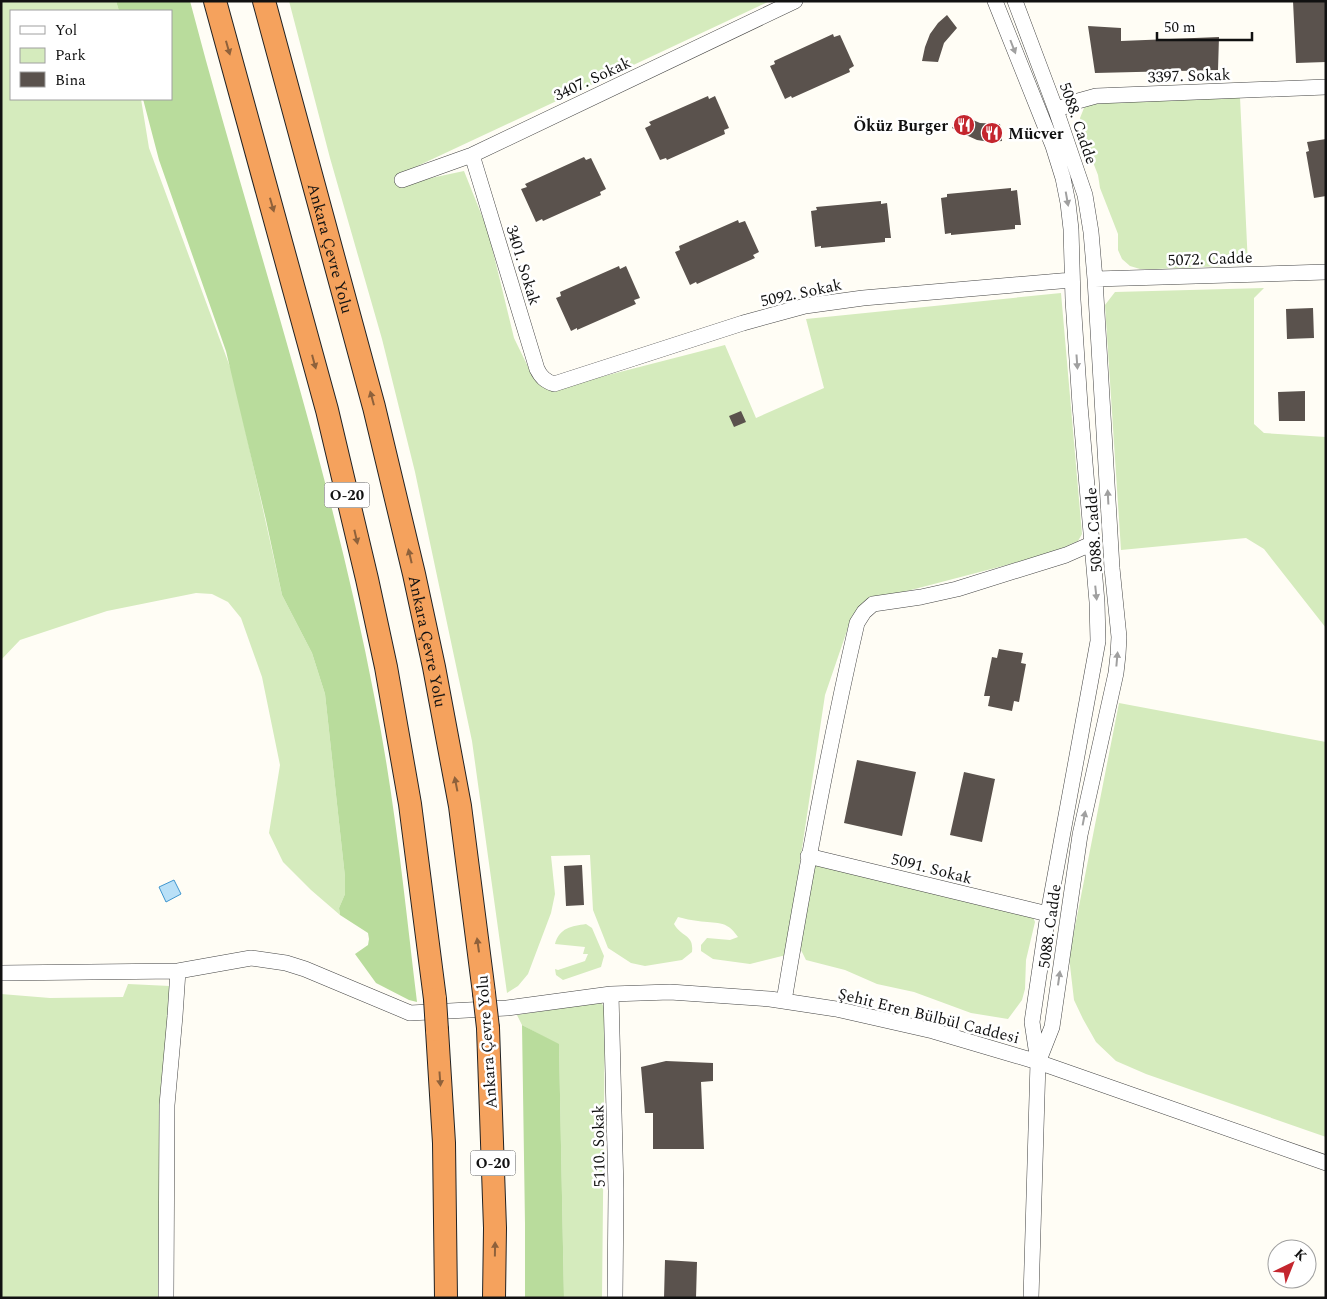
<svg xmlns="http://www.w3.org/2000/svg" width="1327" height="1299" viewBox="0 0 1327 1299" font-family="Spectral,serif">
<style>
.green{fill:#d5ebbd}
.forest{fill:#b9dc9c}
.water{fill:#b9e0f7;stroke:#3f96cf}
.building{fill:#5a524d}
.lines{fill:none;stroke-linecap:round;stroke-linejoin:round}
.minor-casing{stroke:#444;stroke-width:16}
.highway-casing{stroke:#222;stroke-width:24}
.minor{stroke:#fff;stroke-width:15}
.highway{stroke:#f5a25d;stroke-width:22}
.highway-bridge-casing{stroke:#222;stroke-width:24;stroke-linecap:butt}
.highway-bridge{stroke:#f5a25d;stroke-width:22}
.oneway{fill:#a0a0a0}
.oneway2{fill:#8e613b}
.labels{text-anchor:middle;stroke-width:5;stroke-linejoin:round;paint-order:stroke}
.shield{fill:#fff;stroke:#585858;stroke-width:1}
.shield-label{font-size:15px;font-weight:bold;fill:#111}
.street-label{font-size:16px;fill:#111;stroke:#fff}
.poi-label{font-size:16px;font-weight:bold;fill:#111;stroke:#fff;text-anchor:end}
</style>
<rect width="100%" height="100%" fill="#fffdf5"/>
<path class="green" d="M1,1h115l3,10h-108v88h130l8,49 84,227 49,220 30,58 13,41 20,183v17l-6,14 1,7 -29,-25 -28,-28 -14,-29 11,-68 -18,-88 -21,-59 -13,-16 -16,-8 -16,-1 -89,18 -87,29 -19,20z
M289,1h481l-376,176 4,8 66,-14 24,60 26,107 19,39 17,13 175,-45 31,73 68,-30 -18,-69 255,-26 21,241 -4,7 -29,13 -184,48 -13,14 -27,79 -39,260 -36,9 -37,-5 -12,-8v-6l6,-7 23,2 8,-3c-12,-18 -22,-13 -40,-16 -7,-1 -13,-2 -20,-4l-4,7c8,14 20,10 18,28l-10,8 -37,6 -14,-3 -23,-15 -15,-38 -3,-55 -39,1 4,38 -4,19 -23,61 -10,12 -11,7 -35,-252 -57,-269 -33,-133 -52,-181z
M1240,97l8,168 -92,4h-16l-10,-3 -8,-7 -4,-9v-16l-18,-46 -2,-13 -9,-23 -9,-34 4,-10 9,-6z
M1264,288l-10,10v126l10,9 62,4v191l-62,-79 -18,-11 -125,12 -16,-245 10,-13z
M1119,703l207,39v395l-180,-63 -30,-13 -20,-19 -13,-23 -9,-19 -5,-43z
M814,864l219,53 2,5 -9,38 -1,29 -3,11 -14,19 -37,-6 -57,-21 -37,-8 -32,-14 -39,-10 -7,-14z
M586,924l6,4 12,28 -3,11 -38,13 -7,-5 -1,-6 3,1 27,-9 3,-7h-5l2,-7 -30,-3c4,-16 17,-18 31,-20z
M128,984l42,2 -10,312h-159v-304l49,4 73,-1z
M601,1002l4,7 -3,289h-38l-5,-253 -37,-20 -5,-10z"/>
<path class="forest" d="M116,1h74c61,233 140,462 185,699 20,100 30,202 42,302l-8,-2 -33,-17 -21,-29 13,-9 1,-6 -1,-6 -28,-18 -1,-7 6,-14v-17l-20,-183 -13,-41 -30,-58 -16,-75 -40,-169 -67,-191 -16,-61h28v-88h-52z
M522,1025l37,19 5,254h-39v-74z"/>
<path class="water" d="M174,880l7,14 -15,8 -7,-15z"/>
<path class="building" d="M1293,1h33v61l-30,1z
M947,15l10,13 -13,15 -6,19 -16,-1 3,-14 5,-13 8,-11z
M1088,26l33,2v13l98,-4 -1,33 -123,3z
M833,34l1,3 6,-2 14,31 -5,3 1,3 -58,26 -1,-2 -6,3 -15,-33 5,-2 -1,-3z
M708,96l1,3 6,-3 14,32 -5,2 1,4 -58,26 -1,-2 -6,2 -15,-32 6,-3 -2,-3z
M961,115l19,8 20,1 2,17 -12,1 -13,-2 -20,-9 -5,-3z
M1326,139v57l-12,2 -8,-46 3,-1 -2,-9z
M584,157l2,3 5,-2 15,31 -6,3 1,3 -58,26 -1,-2 -6,3 -15,-33 6,-2 -2,-3z
M1011,188v3l6,-1 4,35h-6v4l-64,6v-2l-6,1 -4,-36 6,-1v-3z
M881,201v3l6,-1 4,35h-6v4l-64,6v-2l-6,1 -4,-36 6,-1 -1,-3z
M738,220l1,3 6,-2 14,31 -6,3 2,3 -58,26 -1,-2 -6,3 -15,-33 5,-2 -1,-4z
M619,266l1,3 6,-3 14,32 -6,2 2,4 -59,26v-2l-6,3 -15,-33 5,-2 -1,-4z
M1313,308l1,30 -27,1 -1,-30z
M1305,391v30h-26l-1,-29z
M741,411l5,11 -12,5 -5,-11z
M999,649l24,4 -2,10 5,1 -7,38 -5,-1 -2,10 -24,-5 2,-10h-6l8,-39 5,1z
M857,760l59,12 -14,64 -58,-13z
M964,772l31,7 -13,63 -32,-7z
M582,865l2,40 -18,1 -2,-40z
M666,1061l47,2v18l-12,1 3,67h-51v-36h-8l-4,-46z
M665,1260l32,2 -1,36h-32z"/>
<g class="lines">
<g class="minor-casing">
<path id="minor" d="M995,1l58,145 10,32 5,25 3,26 2,71 7,105 17,197 1,39 -50,273 -16,108 6,40 -7,236
M1015,1l41,109 29,85 6,37 4,47 17,289 7,69 -1,18 -2,18 -36,162 -28,192 -13,33
M1056,110l22,-9 18,-5 230,-9
M472,155l65,214c4,8 8,12 17,15l189,-61 62,-17 58,-8 209,-18
M402,180l70,-25 323,-154
M1095,279l231,-7
M808,856l240,58
M1,973l177,-2 73,-13 35,5 19,6 105,44 97,-5 104,-14 59,-2 100,7 66,10 97,22 105,31 288,101
M611,994l5,197 -1,107
M784,1001c21,-126 44,-252 73,-378l7,-11 9,-8 48,-7 36,-8 109,-34 25,-11
M166,1298l1,-193 8,-89 3,-45"/>
</g>
<g class="highway-casing">
<g id="highway">
<path d="M215,1l112,409 40,169 19,88 24,137 25,195"/>
<path id="s1" d="M264,1l110,406 40,167 20,93 26,139 24,187"/>
<path d="M488,1028l7,200 -1,70"/>
<path d="M437,1030l7,113 2,155"/>
</g>
</g>
<use href="#minor" class="minor"/>
<use href="#highway" class="highway"/>
<g class="highway-bridge-casing">
<path id="highway-bridge" d="M484,993l4,35
M435,999l2,31"/>
</g>
<use href="#highway-bridge" class="highway-bridge"/>
</g>
<defs><path id="oneway-solid" d="M-6-.8H1V-3.2L6.5 0L1 3.2V.8H-6Z" transform="scale(1.25)"/></defs>
<g class="oneway">
<use href="#oneway-solid" transform="translate(1013 47) rotate(69)"/>
<use href="#oneway-solid" transform="translate(1067 199) rotate(80)"/>
<use href="#oneway-solid" transform="translate(1077 362) rotate(86)"/>
<use href="#oneway-solid" transform="translate(1108 497) rotate(-93)"/>
<use href="#oneway-solid" transform="translate(1096 593) rotate(84)"/>
<use href="#oneway-solid" transform="translate(1117 659) rotate(-85)"/>
<use href="#oneway-solid" transform="translate(1084 818) rotate(-79)"/>
<use href="#oneway-solid" transform="translate(1059 978) rotate(-82)"/>
</g>
<g class="oneway2">
<use href="#oneway-solid" transform="translate(228 48) rotate(74)"/>
<use href="#oneway-solid" transform="translate(272 205) rotate(74)"/>
<use href="#oneway-solid" transform="translate(314 362) rotate(75)"/>
<use href="#oneway-solid" transform="translate(372 398) rotate(-105)"/>
<use href="#oneway-solid" transform="translate(356 537) rotate(77)"/>
<use href="#oneway-solid" transform="translate(410 556) rotate(-103)"/>
<use href="#oneway-solid" transform="translate(456 784) rotate(-101)"/>
<use href="#oneway-solid" transform="translate(478 945) rotate(-98)"/>
<use href="#oneway-solid" transform="translate(440 1079) rotate(86)"/>
<use href="#oneway-solid" transform="translate(495 1249) rotate(-89)"/>
</g>
<defs>
<g id="restaurant-disc" transform="scale(1.125)"><circle r="9.5" fill="#c4262e" stroke="#fff"/><path d="M-5-6h1v4h1v-4h1v4h1v-4h1v5L-1.5 .5V6h-2V.5L-5-1ZM5-6V6H3V1.5H1.5Q1.5-4 5-6Z" fill="#fff"/></g>
</defs>
<g fill-rule="evenodd">
<use href="#restaurant-disc" x="964" y="125"/>
<use href="#restaurant-disc" x="992" y="133"/>
</g>
<g class="labels">
<g class="shield">
<rect x="324.5" y="482.5" width="45" height="25" rx="4"/>
<rect x="470.5" y="1150.5" width="45" height="25" rx="4"/>
</g>
<g class="shield-label">
<text x="347" y="500">O-20</text>
<text x="493" y="1168">O-20</text>
</g>
<g class="street-label">
<text transform="translate(1189 75) rotate(-2)" y="6">3397. Sokak</text>
<text transform="translate(592 78) rotate(-25)" y="6">3407. Sokak</text>
<text transform="translate(1079 123) rotate(71)" y="6">5088. Cadde</text>
<text dy="6" stroke="none"><textPath href="#s1" startOffset="256">Ankara Çevre Yolu</textPath></text>
<text transform="translate(1210 258) rotate(-2)" y="6">5072. Cadde</text>
<text transform="translate(524 265) rotate(73)" y="6">3401. Sokak</text>
<text transform="translate(801 292) rotate(-12)" y="6">5092. Sokak</text>
<text transform="translate(1093 530) rotate(-94)" y="6">5088. Cadde</text>
<text dy="6" stroke="none"><textPath href="#s1" startOffset="661">Ankara Çevre Yolu</textPath></text>
<text transform="translate(932 868) rotate(14)" y="6">5091. Sokak</text>
<text transform="translate(1049 926) rotate(-82)" y="6">5088. Cadde</text>
<text transform="translate(929 1015) rotate(14)" y="6">Şehit Eren Bülbül Caddesi</text>
<text transform="translate(486 1042) rotate(-94)" y="6">Ankara Çevre Yolu</text>
<text transform="translate(598 1146) rotate(-91)" y="6">5110. Sokak</text>
</g>
<g class="poi-label">
<text x="948" y="131">Öküz Burger</text>
<text x="1008" y="139" text-anchor="start">Mücver</text>
</g>
</g>
<rect width="1327" height="1299" fill="none" stroke="#111111" stroke-width="5"/>
<rect x="10" y="10" width="162" height="90" fill="#ffffff" stroke="#a0a0a0"/>
<rect x="20" y="26" width="25" height="8" fill="#ffffff" stroke="#a0a0a0"/>
<text x="55" y="35" font-size="15" fill="#111111">Yol</text>
<rect x="20" y="48" width="25" height="15" fill="#d5ebbd" stroke="#a0a0a0"/>
<text x="55" y="60" font-size="15" fill="#111111">Park</text>
<rect x="20" y="72" width="25" height="15" fill="#5a524d" stroke="#a0a0a0"/>
<text x="55" y="85" font-size="15" fill="#111111">Bina</text>
<g transform="translate(1292 1264) rotate(43)"><circle r="24" fill="#ffffff" stroke="#a0a0a0"/>
<path d="M0-4L9 19L0 12L-9 19Z" fill="#c4262e"/>
<text y="-8" font-size="14" font-weight="bold" text-anchor="middle" fill="#111111">K</text>
</g>
<path d="M1157 32v8h95v-8" fill="none" stroke="#111111" stroke-width="2.5"/>
<text x="1164" y="32" font-size="15" fill="#111111" stroke="#ffffff" stroke-width="4" paint-order="stroke">50 m</text>
</svg>
